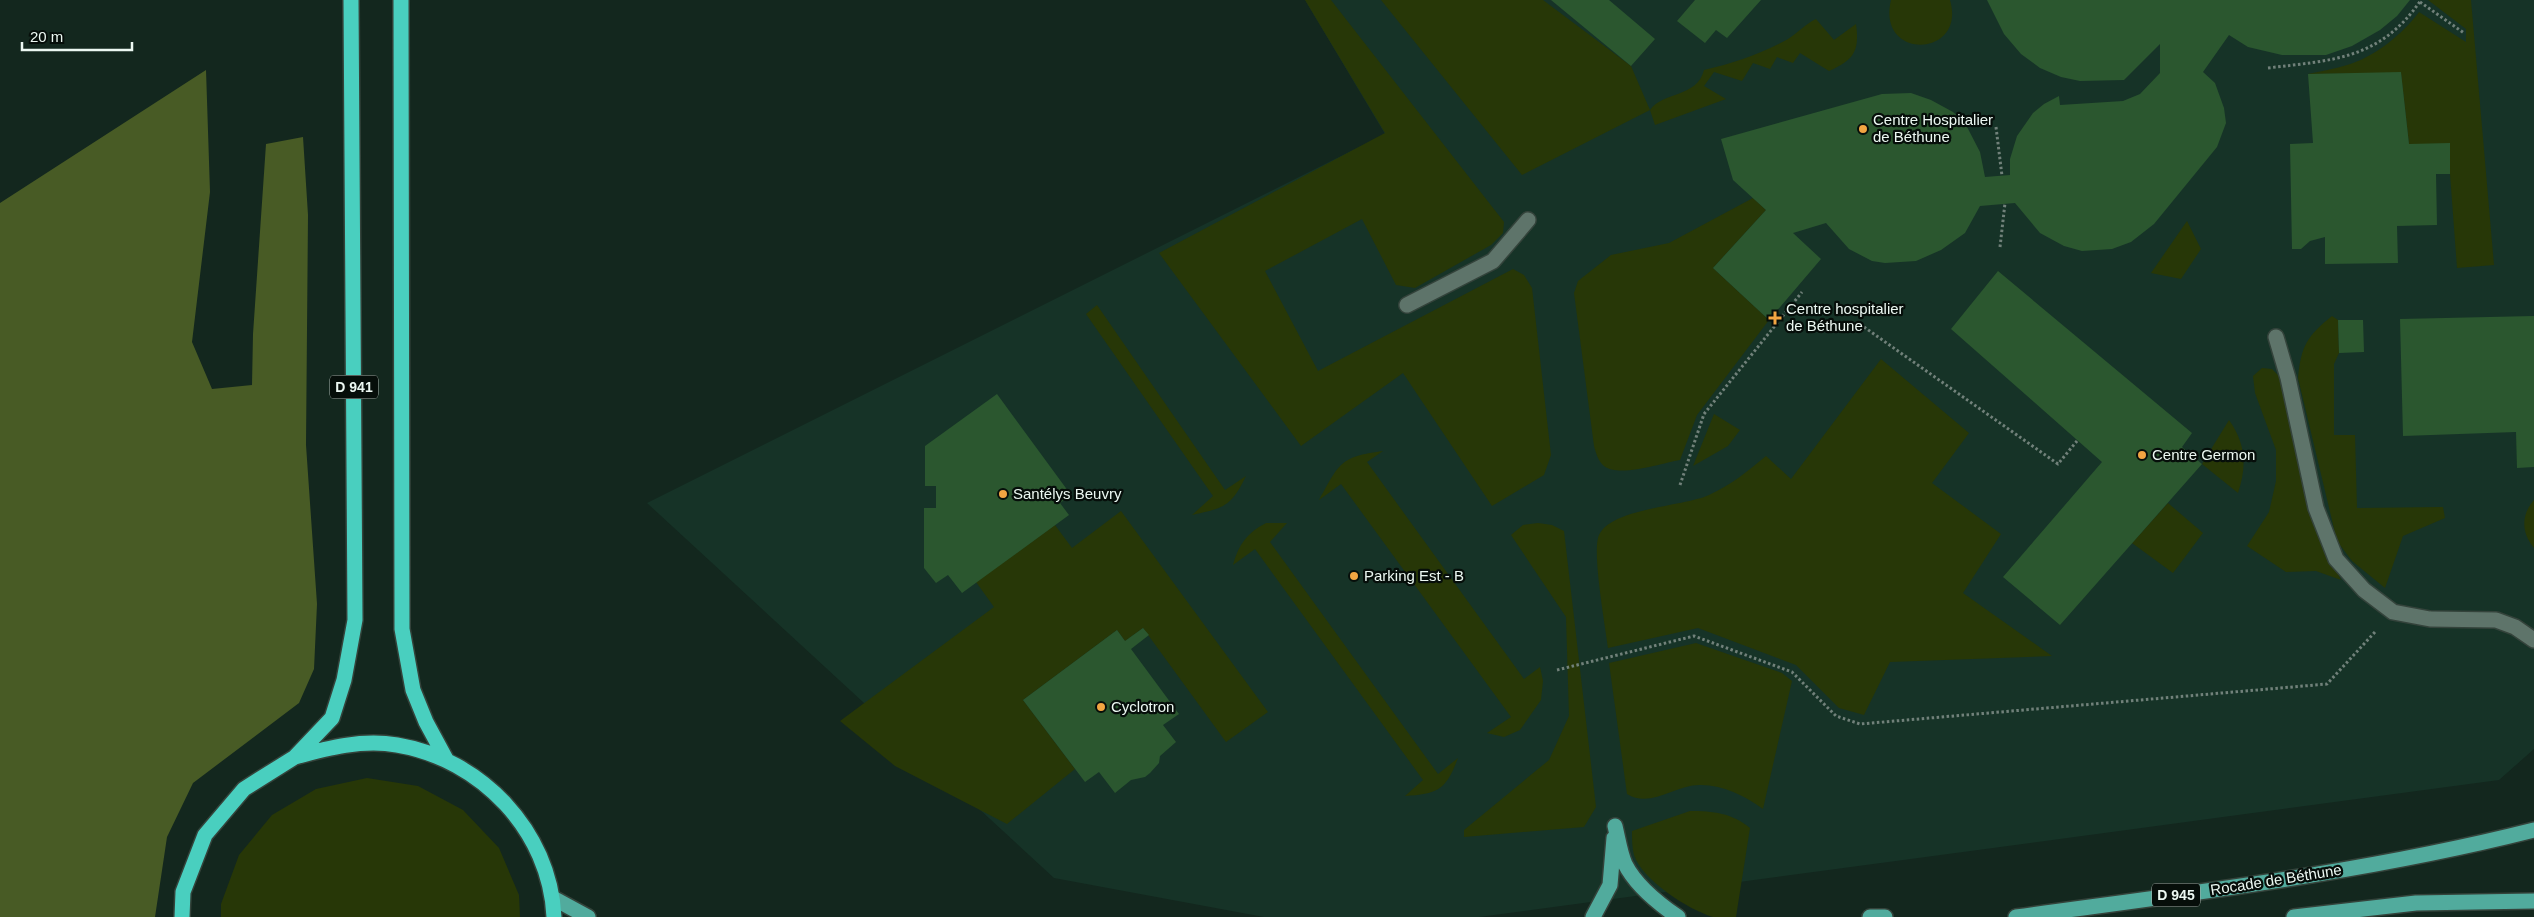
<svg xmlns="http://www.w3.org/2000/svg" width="2534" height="917" viewBox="0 0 2534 917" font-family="Helvetica,sans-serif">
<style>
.built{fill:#163327}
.green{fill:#273707}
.forest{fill:#485b25}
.building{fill:#2b572f}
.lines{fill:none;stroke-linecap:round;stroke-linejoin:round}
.minor-casing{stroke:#34433b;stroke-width:18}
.major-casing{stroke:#34433b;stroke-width:18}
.highway-casing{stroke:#34433b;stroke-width:18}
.path{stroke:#71817a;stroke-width:3;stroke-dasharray:2.5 2.5;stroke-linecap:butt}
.minor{stroke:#5e746a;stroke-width:15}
.major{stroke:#51ab9d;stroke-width:15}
.highway{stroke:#49cfbf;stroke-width:15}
.poi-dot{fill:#f2a542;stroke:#060e0a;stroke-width:2}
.labels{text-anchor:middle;stroke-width:4.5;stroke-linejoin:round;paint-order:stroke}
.shield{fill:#060e0a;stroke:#a7b2ac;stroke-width:1}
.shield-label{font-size:14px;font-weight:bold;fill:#ecf8f2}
.poi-label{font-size:15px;fill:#ecf8f2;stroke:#060e0a;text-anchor:start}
.street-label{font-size:15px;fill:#ecf8f2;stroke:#060e0a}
</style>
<rect width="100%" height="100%" fill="#13271e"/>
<path class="built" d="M1305,0h1229v749l-35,31 -1020,137h-215l-210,-39 -407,-375 738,-369z"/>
<path class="green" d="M1305,0h26l173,222 -1,11 -12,12 -76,43 -19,-3 -34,-66 -97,52 53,100 195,-102 11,6 8,13 19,167 -7,20 -52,31 -89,-133 -102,73 -142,-193 226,-120z
M1381,0h162l88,66 19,44c13,-19 47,-12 54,-40 30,-7 57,-16 84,-31 10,-6 17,-15 28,-20l18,21 22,-16c4,28 -3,36 -27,47l-29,-18 -7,10 -16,-6 -7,12 -17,-6 -11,18 -28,-9 -10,14 22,13 -71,26 -5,-15 -128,65z
M1891,0h59c17,58 -74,61 -59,0z
M2428,0h43l23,265 -37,3 -7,-94v-30h-41l-8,-71 -93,1c13,-3 26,-5 39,-9 26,-7 56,-31 72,-53l47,30v-13z
M1753,198l13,12 -53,58 56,52 -72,95 -17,45c-18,3 -61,18 -76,6 -6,-5 -8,-13 -10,-20l-20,-153 4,-12 33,-26 58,-12z
M2187,221l14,28 -20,30 -30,-6z
M1097,305l128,185 21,-14c-15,31 -22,32 -54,39l21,-19 -127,-182z
M2332,316l6,4 1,33 -5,11v71h21l2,73 86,-1 2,11 -42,18 -18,52 -33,-27 -15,-20 -39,-163c3,-32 9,-42 34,-62z
M1881,359l88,74 -37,50 69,51 -38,59 89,63 -162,6 -26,53 -25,-7 -43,-43 -98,-37 -90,20c-3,-23 -15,-91 -10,-110 8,-30 85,-31 111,-43 22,-10 39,-24 57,-39l25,23z
M2262,368l10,1 7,7 33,142 29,62 -25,-9 -30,1 -39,-26 22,-34 7,-31v-31l-21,-57 -2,-17z
M1714,414l26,16 -12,16 -35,20z
M2229,420c17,24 18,46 9,73l-36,-29z
M1383,451l-16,11 157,217 16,-12 3,14 -2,19 -21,30 -16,7 -17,-4 24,-16 -170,-233 -22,16c21,-37 20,-43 64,-49z
M2534,500v48c-13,-16 -13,-33 0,-48z
M2168,503l35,30 -30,40 -41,-30z
M1121,511l147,201 -42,30 -83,-114 -18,13 -8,-11 -94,70 52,69 -68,55 -112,-58 -55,-45 154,-114 -18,-25 79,-57 17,23z
M1266,523h21l-17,19 168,232 20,-16c-12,32 -20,36 -53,38l18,-16 -168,-231 -22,16c6,-21 14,-32 33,-42z
M1538,523l14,2 12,6 32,276 -12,20 -120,10v-7l85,-70 20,-44 -3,-99 -55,-82 12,-10z
M1696,643l86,30 10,8 -29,128c-18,-13 -39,-24 -62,-24 -26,-1 -50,24 -74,9l-18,-131z
M367,778l51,8 45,24 36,38 20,47 1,22h-299v-13l18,-49 33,-40 44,-26z
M1690,811c23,0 42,2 60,17l-14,89c-7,0 -16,0 -23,0 -24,-7 -71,-37 -79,-62 -2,-7 -2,-16 -2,-24z"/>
<path class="forest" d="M206,70l4,122 -18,150 20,47 40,-4 1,-51 13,-190 37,-7 5,78 -2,230 11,159 -3,65 -15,34 -106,80 -26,54 -12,80h-155v-714z"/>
<path class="building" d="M1551,0h58l46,39 -24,27z
M1695,0h66l-34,38 -11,-8 -11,13 -28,-22z
M1987,0h423l-13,16 -17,14 -28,16 -26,9h-44l-34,-8 -19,-12 -26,37 12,11 9,25 2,15 -9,24 -63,77 -23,18 -19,7 -30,2 -18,-5 -24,-13 -25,-30 -35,3 -15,27 -24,17 -25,11 -31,2 -13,-2 -23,-12 -23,-26 -33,10 28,26 -52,61 -56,-52 53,-58 -33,-30 -12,-41 161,-45 29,-1 20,7 22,12 12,11 15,29 5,25 25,-2v-16l7,-23 16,-23 11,-9 15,-8 1,9 63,-4 17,-7 20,-21v-29l-36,36 -44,1 -19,-4 -21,-9 -19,-14 -17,-20z
M2401,72l8,72 41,-1v31h-14l1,51 -40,1 1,37 -73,1v-27l-15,4 -9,8h-9l-2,-105 23,-1 -5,-69z
M1998,271l194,162 -10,14 20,17 -142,161 -57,-48 99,-115 -151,-133z
M2534,316v151l-17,1 -1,-36 -113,4 -3,-117z
M2338,320h25l1,32 -25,1z
M997,394l74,101 -11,8 9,12 -107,78 -14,-18 -12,8 -12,-15v-60h12v-22h-11v-40z
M1143,628l6,7 -18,14 48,65 -16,11 13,17 -16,14 -1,7 -9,10 -5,4 -14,3 -16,13 -16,-21 -14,10 -62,-82 94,-70 8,11z"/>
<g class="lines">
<g class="minor-casing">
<path id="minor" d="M1407,305l86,-44 35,-41
M2276,337l12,41 28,130 20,51 28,31 29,22 37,7 66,1 19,7 19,13"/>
</g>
<g class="major-casing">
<path id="major" d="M1615,826c3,12 5,27 10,38 11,22 34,40 53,53
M553,898l35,19
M1593,917l17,-32 4,-47
M1870,917h15
M2016,917c174,-24 348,-44 518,-87
M2294,917l122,-14 118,-2"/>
</g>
<g class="highway-casing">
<path id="highway" d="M401,0l1,629 11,61 13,32 20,37
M295,757c33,-9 67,-18 102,-12 84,14 153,86 157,172
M182,917l1,-25 22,-57 39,-46 51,-32 37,-39 12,-38 11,-60 -4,-620"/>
</g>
<path class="path" d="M2420,2l44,31
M2268,68c65,-8 112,-8 153,-68
M1996,127l6,49
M2000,247l5,-44
M1864,327l194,137 19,-23
M1680,485l24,-71 98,-122
M1557,670l137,-34 98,36 44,44 24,8 467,-40 48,-52"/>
<use href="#minor" class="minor"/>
<use href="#major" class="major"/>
<use href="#highway" class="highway"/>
</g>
<g class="poi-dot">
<circle cx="1863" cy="129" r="5"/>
<path d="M1772.5 310.5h5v5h5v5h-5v5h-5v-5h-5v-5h5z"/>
<circle cx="2142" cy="455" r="5"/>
<circle cx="1003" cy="494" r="5"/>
<circle cx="1354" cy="576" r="5"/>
<circle cx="1101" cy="707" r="5"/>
</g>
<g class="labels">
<g class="shield">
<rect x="330" y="375.5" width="48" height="23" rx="4"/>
<rect x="2152" y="883.5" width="48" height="23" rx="4"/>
</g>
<g class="shield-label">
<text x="354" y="392">D 941</text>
<text x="2176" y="900">D 945</text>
</g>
<g class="poi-label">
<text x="1873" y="125">Centre Hospitalier<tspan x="1873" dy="17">de Béthune</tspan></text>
<text x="1786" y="314">Centre hospitalier<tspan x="1786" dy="17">de Béthune</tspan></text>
<text x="2152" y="460">Centre Germon</text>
<text x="1013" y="499">Santélys Beuvry</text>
<text x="1364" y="581">Parking Est - B</text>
<text x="1111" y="712">Cyclotron</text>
</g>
<g class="street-label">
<text transform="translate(2276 880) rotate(-9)" y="5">Rocade de Béthune</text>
</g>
</g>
<path d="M22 42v8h110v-8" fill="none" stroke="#ecf8f2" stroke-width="2.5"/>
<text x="30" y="42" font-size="15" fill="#ecf8f2" stroke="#060e0a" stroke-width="4" paint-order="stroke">20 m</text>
</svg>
